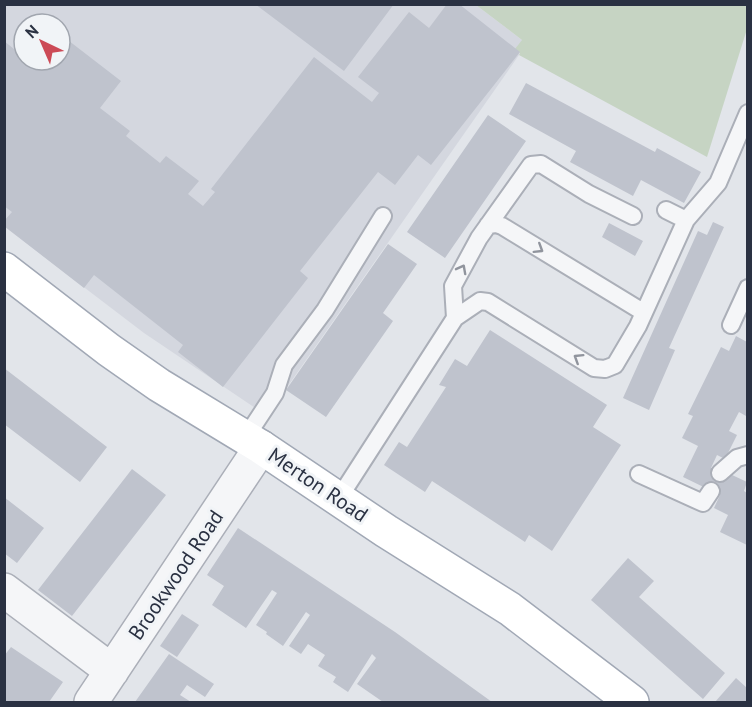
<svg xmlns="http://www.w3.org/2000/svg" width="752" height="707" viewBox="0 0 752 707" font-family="'PT Sans',sans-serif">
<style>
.built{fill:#d4d7df;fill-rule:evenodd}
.green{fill:#c6d4c3}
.building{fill:#bfc3cd}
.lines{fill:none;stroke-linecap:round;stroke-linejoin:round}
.lane-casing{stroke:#abafb8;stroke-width:20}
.street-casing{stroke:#abafb8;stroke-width:36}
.primary-casing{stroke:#a1a8b5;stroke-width:36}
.lane{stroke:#f5f6f8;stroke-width:16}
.street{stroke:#f5f6f8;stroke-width:33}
.primary{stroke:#fff;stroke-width:33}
.oneway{stroke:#90949d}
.labels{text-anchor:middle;stroke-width:6;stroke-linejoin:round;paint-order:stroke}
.street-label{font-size:21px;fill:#2a3142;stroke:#f1f4f7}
</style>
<rect width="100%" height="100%" fill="#e2e5ea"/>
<path class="built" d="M4,5h472l46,35 -3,15 -252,361 -123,-83 -139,-106zM24,24h36v36h-36z"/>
<path class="green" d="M476,5h271v24l-40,128 -188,-102 1,-2 -5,-4 7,-9z"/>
<path class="building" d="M255,4h139l-50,67z
M447,4h12l61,48 -89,113 -13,-10 -23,30 -17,-13 -78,99 8,7 -85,109 -45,-35 5,-7 -89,-70 -10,13 -80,-62v-5l8,-9 -8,-6v-165l20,16v3h36v-26l61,47 -21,27 30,23 -4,5 34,27 6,-7 33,25 -11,13 15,12 12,-14 -4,-3 103,-132 58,45 7,-9 -21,-16 51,-65 20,16z
M526,83l129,69 2,-4 44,24 -17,31 -43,-23 -8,16 -63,-34 6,-11 -67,-37z
M488,115l38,26 -81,117 -38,-26z
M713,222l11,5 -55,121 6,2 -26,60 -26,-12 75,-167 9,4z
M609,223l34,18 -8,15 -33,-19z
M388,244l29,20 -34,49 10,8 -67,96 -40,-27z
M490,330l117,75 -14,22 28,18 -69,106 -23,-16 -4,7 -93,-61 -7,11 -41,-27 15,-23 8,5 39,-60 -7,-2 16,-26 12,7z
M736,336l11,6v70l-1,4 -7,-4 -10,19 8,4 -12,24 -8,-4 -6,13 18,9 1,-3 17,8 -3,9 3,2v52l-27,-13 8,-17 -14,-7 6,-13 -37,-18 15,-31 -16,-8 11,-22 -5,-2 33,-67 8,4z
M4,368l103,79 -27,35 -76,-58z
M132,469l34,26 -94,121 -34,-26z
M4,497l40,31 -27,35 -13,-10z
M238,528l157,104 97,70h-109l-26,-18 19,-26 -4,-4 -24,38 -15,-10 3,-5 -18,-11 7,-11 -17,-11 -7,10 -12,-8 21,-31 -4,-3 -23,34 -17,-12 1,-2 -11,-7 21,-32 -5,-3 -26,38 -34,-23 12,-19 -17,-11z
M628,558l26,23 -15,16 86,76 -22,26 -112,-99z
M182,614l17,11 -22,32 -17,-11z
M11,647l52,35 -14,20h-45v-46z
M169,654l45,30 -9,13 -18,-12 -7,10 11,7h-56z
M736,678l11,10v14h-32z"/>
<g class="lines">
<g class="lane-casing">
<path id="lane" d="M686,220l32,-37 30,-70
M488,225l8,-1 6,2 141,86
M455,318l-2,-32 26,-48 52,-73 10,-1 48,30 44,22
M731,325l17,-37
M246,437l29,-44 9,-28 41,-55 58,-94
M720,473l17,-15 11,-3
M639,474l64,29 8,-12
M339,498l116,-180 25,-17 8,1 106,66 11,1 10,-4 23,-39 48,-106 -20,-10"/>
</g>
<g class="street-casing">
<path id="street" d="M4,590l108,81
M91,702l170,-255"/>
</g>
<g class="primary-casing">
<path id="primary" d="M4,269l105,81 50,35 102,62 125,84 124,78 122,93"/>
</g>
<use href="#lane" class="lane"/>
<use href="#street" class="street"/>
<use href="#primary" class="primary"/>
</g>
<defs><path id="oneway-chevron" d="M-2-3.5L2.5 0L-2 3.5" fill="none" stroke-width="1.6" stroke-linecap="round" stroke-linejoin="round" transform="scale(1.5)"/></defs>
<g class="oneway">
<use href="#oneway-chevron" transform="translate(539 249) rotate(32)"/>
<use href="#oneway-chevron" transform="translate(462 269) rotate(-62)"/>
<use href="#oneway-chevron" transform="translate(578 358) rotate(-148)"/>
</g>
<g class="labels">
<g class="street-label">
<text transform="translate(318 485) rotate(34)" y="7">Merton Road</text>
<text transform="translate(176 575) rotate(-56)" y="7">Brookwood Road</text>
</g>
</g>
<rect width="752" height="707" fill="none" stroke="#2a3142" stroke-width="12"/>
<g transform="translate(42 42) rotate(316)"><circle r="28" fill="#f1f4f7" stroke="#a1a6af" stroke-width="1.5"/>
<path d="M0-4.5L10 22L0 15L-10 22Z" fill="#cc4a56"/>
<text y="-9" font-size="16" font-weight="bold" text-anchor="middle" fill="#2a3142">N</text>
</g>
</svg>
